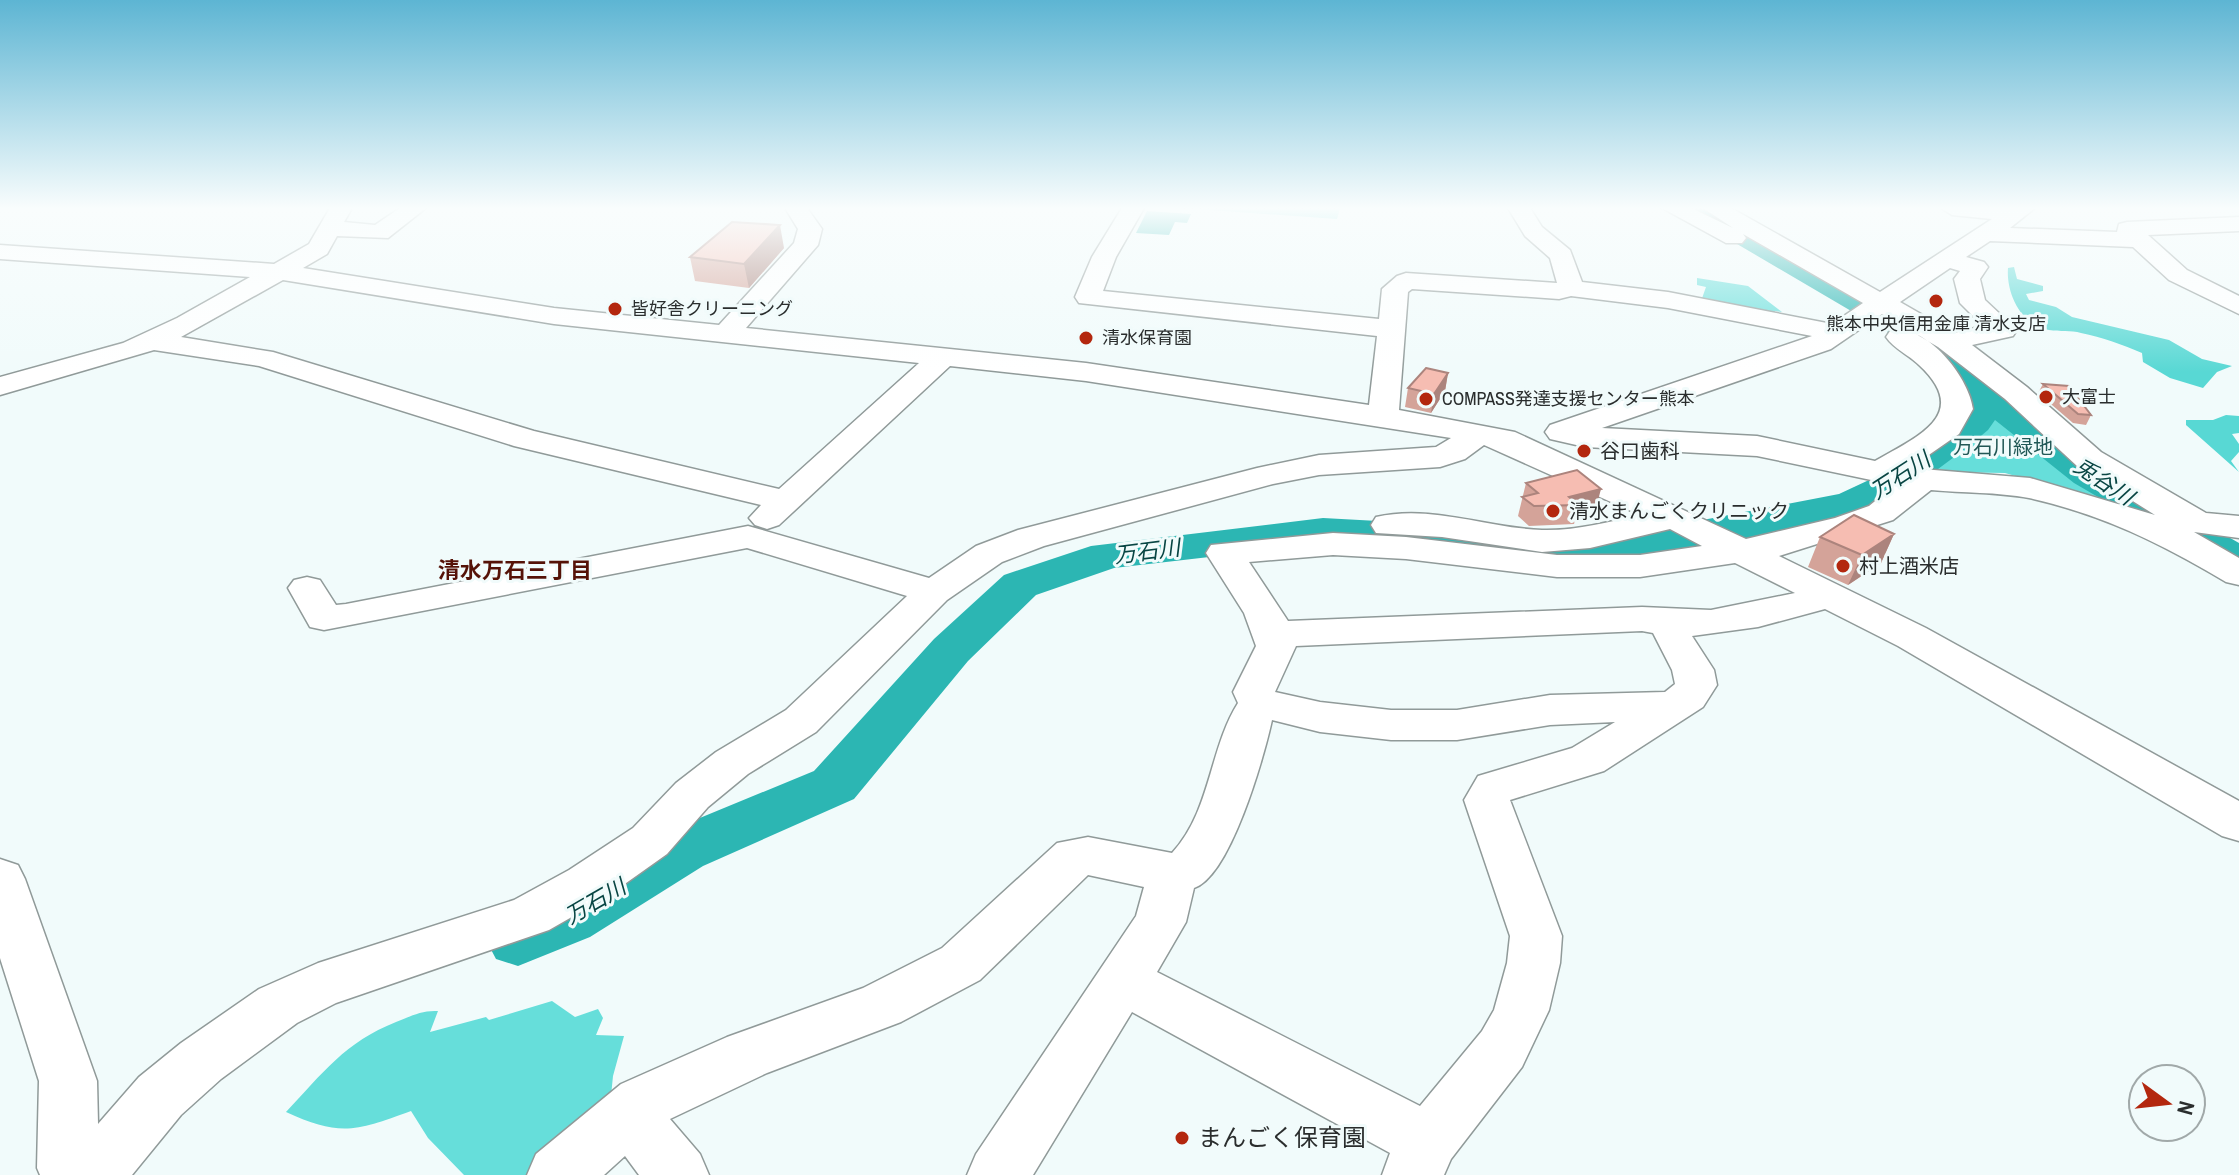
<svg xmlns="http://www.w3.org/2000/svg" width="2239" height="1175" viewBox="0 0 2239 1175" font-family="'Archivo Narrow','Noto Sans JP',sans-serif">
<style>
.green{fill:#66deda}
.forest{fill:#58d8d4}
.water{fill:#2cb6b3}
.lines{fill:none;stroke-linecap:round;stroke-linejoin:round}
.river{fill:#2cb6b3;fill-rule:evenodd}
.minor-casing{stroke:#909a99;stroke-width:3}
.minor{fill:#fff;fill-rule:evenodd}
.wall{fill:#d4a399}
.shaded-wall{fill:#ac847d}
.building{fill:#f6bdb2;stroke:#ac847d;stroke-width:2}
.poi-dot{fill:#b3270e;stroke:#f1fbfb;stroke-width:3}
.labels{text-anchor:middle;stroke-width:6;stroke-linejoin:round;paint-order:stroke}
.far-poi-label{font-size:18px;fill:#2a2d2d;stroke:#f1fbfb;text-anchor:start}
.park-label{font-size:20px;fill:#225856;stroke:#f1fbfb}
.poi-label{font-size:20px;fill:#2a2d2d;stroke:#f1fbfb;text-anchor:start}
.water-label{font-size:22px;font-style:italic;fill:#084543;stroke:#f1fbfb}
.neighbourhood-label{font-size:22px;font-weight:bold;fill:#551207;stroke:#f1fbfb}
.near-poi-label{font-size:24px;fill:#2a2d2d;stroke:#f1fbfb;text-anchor:start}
</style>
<rect width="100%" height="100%" fill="#f1fbfb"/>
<path class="green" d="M1181,208h159l-3,11z
M1697,278l51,8 34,26 -7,-1 -3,9 -72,-16 6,-17 -9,-2z
M1990,405l77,65 59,37 -121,-34 -65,-1 -10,-4 56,-42z
M552,1001l23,16 23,-8 5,9 -7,17 28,1 -11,40 -3,30 -69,69h-77l-36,-37 -17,-27c-54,20 -71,26 -125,1 37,-39 59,-70 110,-90 15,-6 26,-12 42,-11l-8,21 56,-15 3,3z"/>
<path class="forest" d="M2014,267l3,12 26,7v5l-17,3 3,6 27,7 16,10 97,23 33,19 30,7 -15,6 -14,16 -33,-10 -27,-16 -1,-9c-19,-8 -40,-16 -61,-20 -10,-3 -21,-1 -32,-3 -28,-4 -43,-37 -41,-62z
M2226,415l13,1v17l-7,1 7,10v8l-8,9 8,11 -53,-47v-5h27z"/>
<path class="water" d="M1147,211l44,3 -4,9 -12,-1 -6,13 -33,-2z"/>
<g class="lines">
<path class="river" d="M1682,208h34l217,123 169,134 137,78v31l-16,-4 -149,-87 -79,-63 -7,10 -19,16 -70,52 -30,14 -71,18 -195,35 -60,3 -165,-21 -55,-3 -209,24 -78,27 -68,66 -114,138 -151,67 -113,71 -72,29 -22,-7 -10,-19 10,-19 50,-20 115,-67 153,-63 120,-132 70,-64 87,-29 232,-28 55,3 165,21 60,-3 236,-45 30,-14 89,-63 4,-26 -53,-46 -223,-131z"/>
<g class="minor-casing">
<path id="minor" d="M330,208h22l-8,14 31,3 25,-17h26l-38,30 -51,-2 -10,18 -24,14 251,40 165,17 75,-82 4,-14 -13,-21h22l15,21 -4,16 -72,83 340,35 283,42 8,-69 -298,-33 -4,-6 17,-40 30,-49h22l-28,49 -13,34 276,28 3,-30 15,-13 9,-3 151,10 -7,-25 -25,-22 -17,-28h22l12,19 28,23 12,32 86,10 164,32 31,-21 -120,-69 3,4 -4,5h-16l-64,-35h29l42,20 -30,-20h28l149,84 112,-73 -40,-4 -11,-7h94l-25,20 107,4 2,-8 8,-2 112,-5v14l-91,4 39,35 52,26v18l-70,-34 -36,-33 -143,-6 -24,16 18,5 4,5 -8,12 5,21 32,30 -4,6 -41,9 55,42 74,65 105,61 33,3v22l-45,-6 45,26v27l-13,-3c-66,-39 -122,-67 -197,-84 -32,-6 -66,-5 -98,-8l-38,30 -114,36 147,72 313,173v40l-17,-5 -324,-190 -73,-37 -67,18 -66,9 22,34 3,15 -14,22 -99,64 -94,29 52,136 -2,27 -11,47 -27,57 -71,92 -7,16h-62l8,-22 -258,-141 -99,163h-66l9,-21 160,-238 8,-29 -56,-12 -108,105 -79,42 -134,51 -97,46 30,35 9,21h-70l-14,-19 -21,19h-77l9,-21 85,-70 106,-47 136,-49 79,-40 115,-105 31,-6 84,16c39,-42 37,-104 66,-150l-5,-11 23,-46 -12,-33 -38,-60 5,-8 122,-12 73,4 151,18h83l62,-9 -32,-17 -80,19 -48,4 -100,-15 -66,-4 -5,-8 5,-8c55,-13 111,11 166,13 33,1 66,-8 98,-15l-156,-70 -19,14 -25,8 -121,8 -46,9 -229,62 -42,16 -55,38 -131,132 -68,42 -40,33 -41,47 -62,44 -56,32 -213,73 -39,20 -76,56 -40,36 -49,60h-92l-3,-7 2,-87 -39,-123v-99l18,6 7,14 72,202 1,43 41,-47 42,-34 78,-54 59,-26 196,-63 55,-30 64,-42 43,-45 40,-31 70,-42 121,-114 -160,-48 -423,82 -14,-3 -22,-39 6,-8 13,-3 13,3 16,25 10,-1 402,-78 181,52 47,-32 42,-16 239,-62 62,-13 117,-8 15,-9 -365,-57 -136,-15 -171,159 -12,4 -12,-4 -6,-7 12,-13 -247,-59 -255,-80 -105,-16 -154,45v-18l123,-34 54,-25 73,-41 -250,-18v-14l274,19 35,-20zM1950,268l10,3 -6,8 6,24 23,23 -29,7 -54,-31zM283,280l271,44 365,39 -140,126 -245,-58 -261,-79 -92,-15zM1412,289l147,10 12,-3 97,12 144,28 -262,89 -5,7 5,7 35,8 172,9 138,29 -26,21 -34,12 -89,21 -231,-107 -116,-22 9,-118zM1882,314l56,33 67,52 72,67 78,49 -125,-37 -120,-10 49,-34 14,-25c-4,-32 -47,-87 -83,-78l-4,6c8,12 23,18 33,28 54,50 -3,72 -44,96l-118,-25 -155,-8 229,-79zM1333,555l73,4 151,18h83l95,-14 60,30 -84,17 -69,-3 -354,14 -39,-59zM1642,631l11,2 19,37 3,14 -10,8 -115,3 -93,15h-66l-71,-8 -45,-10 21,-46zM1272,720l48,12 71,8h66l93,-15 65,-3 -43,26 -94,28 -14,24 46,136 -3,27 -13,47 -12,21 -62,75 -263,-134 29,-50 8,-34c36,-11 70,-131 78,-168z"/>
</g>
<use href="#minor" class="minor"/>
</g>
<path class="wall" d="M784,248l-35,40 -54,-7 -5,-24z
M1448,373l-3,18 -14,22 -26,-6 3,-19z
M2043,384l48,31 -5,10 -13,-2 -35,-30z
M1526,483l70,25 -19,5 -3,11 -45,2 -11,-10z
M1894,534l-13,29 -33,22 -40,-18 12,-30z"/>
<path class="shaded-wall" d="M780,225l4,23 -35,40 -5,-24z
M1448,373l-3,18 -14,22 3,-19z
M1601,489l-5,19 -19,5 2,-8 -10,-8z
M1894,534l-13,29 -33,22 14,-30z"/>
<path class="building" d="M732,222l48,3 -36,39 -54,-7z
M1426,368l22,5 -14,21 -26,-6z
M2043,384l26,2 22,29 -13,-1z
M1577,470l24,19 -32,8 10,8 -45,1 -12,-9 16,-4 -12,-10z
M1854,515l40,19 -32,21 -42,-18z"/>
<linearGradient id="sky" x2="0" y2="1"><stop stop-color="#5db5d3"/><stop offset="0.56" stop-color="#f9fdfd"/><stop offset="1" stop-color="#f9fdfd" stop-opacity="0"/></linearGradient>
<rect width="2239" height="372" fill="url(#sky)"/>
<g class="poi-dot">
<circle cx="1936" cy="301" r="8"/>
<circle cx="615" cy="309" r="8"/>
<circle cx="1086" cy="338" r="8"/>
<circle cx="2046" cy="397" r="8"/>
<circle cx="1426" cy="399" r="8"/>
<circle cx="1584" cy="451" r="8"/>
<circle cx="1553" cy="511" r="8"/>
<circle cx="1843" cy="566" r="8"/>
<circle cx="1182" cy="1138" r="8"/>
</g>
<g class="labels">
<g class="far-poi-label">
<text x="631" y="315">皆好舎クリーニング</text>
<text x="1936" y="330" text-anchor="middle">熊本中央信用金庫 清水支店</text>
<text x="1102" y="344">清水保育園</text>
<text x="2062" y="403">大富士</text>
<text x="1442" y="405">COMPASS発達支援センター熊本</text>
</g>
<g class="park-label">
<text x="2003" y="454">万石川緑地</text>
</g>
<g class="poi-label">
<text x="1600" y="458">谷口歯科</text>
<text x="1569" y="518">清水まんごくクリニック</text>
<text x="1859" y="573">村上酒米店</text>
</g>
<g class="water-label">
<text transform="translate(1900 475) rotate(-33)" y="8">万石川</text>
<text transform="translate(2104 481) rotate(33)" y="8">兎谷川</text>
<text transform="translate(1147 551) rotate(-7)" y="8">万石川</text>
<text transform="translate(595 901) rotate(-30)" y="8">万石川</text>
</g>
<g class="neighbourhood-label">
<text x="515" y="578">清水万石三丁目</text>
</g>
<g class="near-poi-label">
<text x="1198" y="1146">まんごく保育園</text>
</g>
</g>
<g transform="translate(2167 1103) rotate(105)"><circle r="38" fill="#f1fbfb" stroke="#a1a9a9" stroke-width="2"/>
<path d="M0-6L14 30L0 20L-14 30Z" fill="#b3270e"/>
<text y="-12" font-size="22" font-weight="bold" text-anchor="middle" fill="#2a2d2d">N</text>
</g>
</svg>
